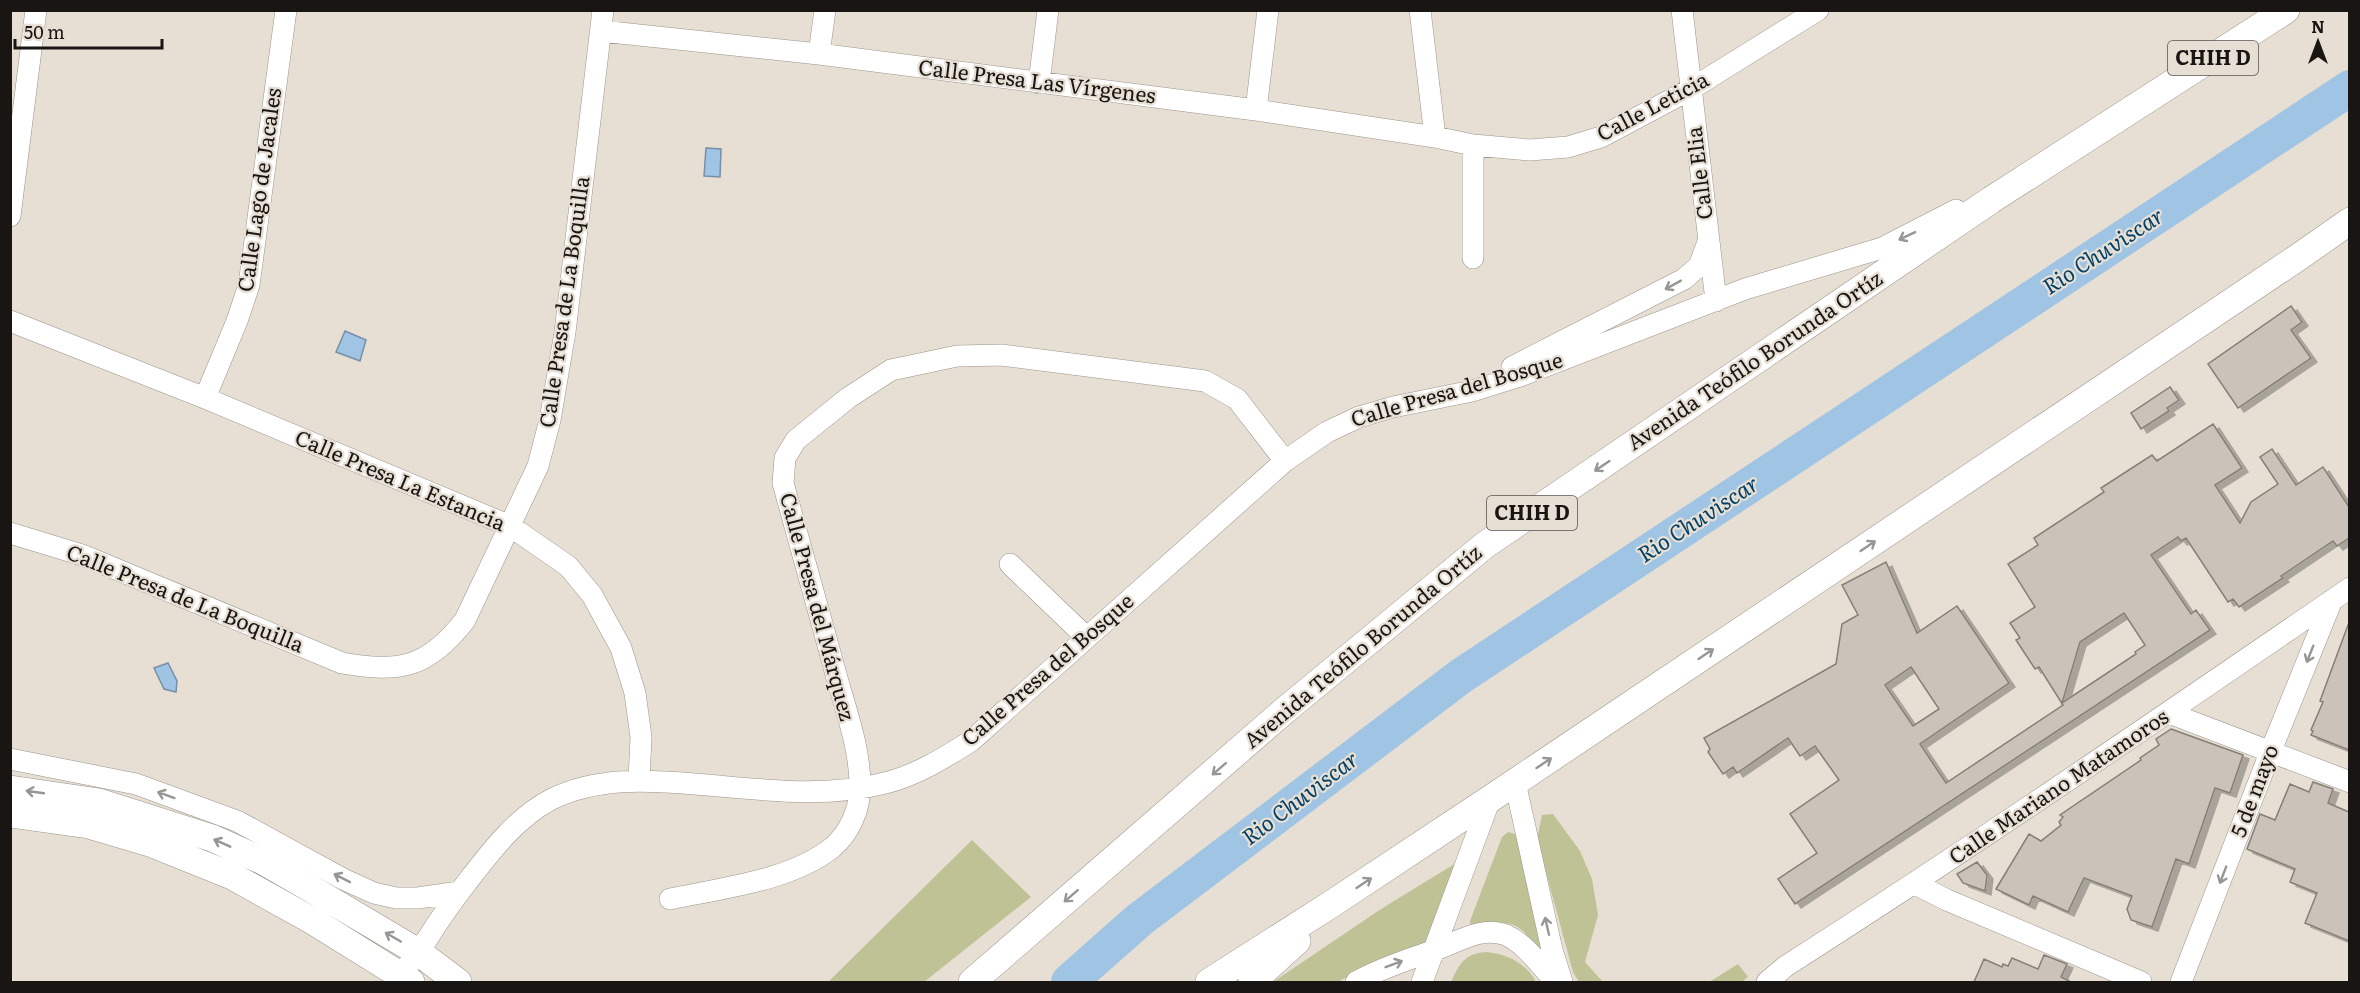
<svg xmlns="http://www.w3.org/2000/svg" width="2360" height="993" viewBox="0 0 2360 993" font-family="Literata,serif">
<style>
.green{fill:#bfc295}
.water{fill:#9fc4e4;stroke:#7690a5;stroke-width:1.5}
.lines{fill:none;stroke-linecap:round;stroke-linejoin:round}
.river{stroke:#9fc4e4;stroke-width:36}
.building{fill:#cbc3b9;stroke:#867f76;stroke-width:1.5;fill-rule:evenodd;filter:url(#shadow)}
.minor-casing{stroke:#9b948a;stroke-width:22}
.major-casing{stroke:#9b948a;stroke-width:28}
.minor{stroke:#fff;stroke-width:21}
.major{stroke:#fff;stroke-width:27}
.oneway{stroke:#979694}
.labels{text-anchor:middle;stroke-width:4.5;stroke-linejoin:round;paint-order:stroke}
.shield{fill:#e7dfd4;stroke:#56524c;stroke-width:1.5}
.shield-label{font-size:20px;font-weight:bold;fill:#181512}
.street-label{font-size:21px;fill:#181512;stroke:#e7dfd4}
.water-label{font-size:22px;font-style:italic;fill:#014069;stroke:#e7dfd4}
</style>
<defs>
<filter id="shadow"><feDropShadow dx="6" dy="4" stdDeviation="0" flood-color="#0004"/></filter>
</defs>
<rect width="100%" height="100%" fill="#e7dfd4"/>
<path class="green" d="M1553,814l27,37 12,28 6,36 -13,47 18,20h-24l-6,-10 -36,-133 5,-24z
M1508,832l7,2 3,8 26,106 -4,1c-8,-4 -10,-12 -17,-18 -13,-13 -37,-8 -52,-3l-1,-7 32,-84z
M972,840l59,57 -107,85h-96z
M1461,860l-33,80 -20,14 -29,5 -41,23h-65l108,-73z
M1486,952c21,2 40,11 50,30h-85c9,-19 13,-28 35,-30z
M1738,964l10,13 -6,5h-33z"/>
<path class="water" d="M706,148l15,1 -1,28 -16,-1z
M345,331l21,9 -6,21 -24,-9z
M168,663l9,18 -1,11 -12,-3 -10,-21z"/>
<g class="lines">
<path class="river" d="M1069,982l70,-62 322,-244 889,-588"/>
</g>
<path class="building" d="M2291,306l11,16 -11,8 20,28 -73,50 -30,-44z
M2170,387l9,13 -12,8 2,3 -28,18 -10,-16z
M2213,424l29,44 -27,17 25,38 11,-21 27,-18 -18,-27 12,-8 24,36 27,-18 26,40v31l-12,8 -4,-5 -52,35 2,2 -44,29 -6,-8 -5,3 -42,-64 -5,3 -3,-4 -27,18 40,59 5,-4 14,20 -415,274 -17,-25 39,-26 -27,-39 49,-34 -24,-34 -15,10 -12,-18 -51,35 -4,-6 -10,7 -15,-22 2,-3 -6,-11 132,-74 6,-40 16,-9 -16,-30 44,-23 31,71 40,-27 52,77 -89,61 26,39 117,-78 -24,-38 -4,2 -19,-29 4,-2 -10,-15 25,-16 -27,-43 30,-19 -4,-7 70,-46 -3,-4 51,-33 5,6zM2124,613l21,32 -10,7 1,2 -74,49 18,-61zM1911,667l28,42 -26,17 -28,-41z
M2348,625h1v125l-38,-15 2,-4 -2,-1 12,-28 -3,-1z
M2171,729l72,26 -13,38 -15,-5 -26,76 -13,-5 -24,68 -21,-7 -4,-11 5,-13 -48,-18 -16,34 -35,-16 -4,9 -33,-16 33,-55 12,7 20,-16 -2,-3 4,-5 -3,-2 81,-55 -1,-2 19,-13 -3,-6z
M2313,782l20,7 -5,14 21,9v129l-44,-18 12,-30 -27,-11 5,-13 -48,-20 13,-35 15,6 15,-36 19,8z
M1977,862l10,13 -2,16 -22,-8 -6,-9z
M2044,955l23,9 -6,13 10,5h-97l10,-23 18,8 1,-3 5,2 4,-8 26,11z"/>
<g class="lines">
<g class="minor-casing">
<path id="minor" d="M1420,10l15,127
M1682,10l34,291
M601,31l218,23 437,56 179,27 38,8 57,5 38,-3 33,-10 90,-48 127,-79
M819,54l6,-44
M1039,83l9,-73
M1256,110l12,-100
M1473,145v113
M10,216l26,-206
M10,321l195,77 305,128 58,40 24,29 29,53 14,45 6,44 -2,43
M1512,367l172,-88 15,-13 9,-24
M205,398l32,-77 12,-36 37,-275
M10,533l72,22 260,108c58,10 86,5 123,-43l73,-154 12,-46 15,-88 38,-322
M1010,564l76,73
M2169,713l181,69
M10,759l126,25 101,37 106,58 31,14 22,5h22l41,-6
M1515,782l37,168 10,32
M1915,884l32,16 194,82
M670,899c51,-11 121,-18 163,-52 17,-15 27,-38 27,-61 0,-39 -15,-78 -25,-115 -17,-63 -35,-126 -52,-188l2,-25 11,-18 52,-42 43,-28 66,-14 44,-1 204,26 32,18 48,62
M398,982c7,-14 18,-28 28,-41 13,-21 27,-41 42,-60 23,-30 49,-64 84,-82 45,-22 95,-19 143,-15 63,5 128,15 190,-1 32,-8 59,-25 86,-42l314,-280 42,-29 32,-15 34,-10 79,-16 48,-15 225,-87 137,-41 74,-38
M1356,982c25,-14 49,-21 76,-31 23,-7 49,-26 74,-16 20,9 36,33 50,47
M1422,982l68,-183
M1767,982l19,-16c191,-122 377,-250 564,-378
M2181,982l89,-229 62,-153"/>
</g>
<g class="major-casing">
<path id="major" d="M10,789l89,13 113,36 51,23 47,27 108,64 40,30
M10,814l79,11 61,18 82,33 81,45 98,61
M972,982l312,-271 201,-166 506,-345 295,-190
M1209,982l124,-79 157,-104 810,-543 50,-35
M1252,982l45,-41"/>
</g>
<use href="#minor" class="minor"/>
<use href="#major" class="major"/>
</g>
<defs><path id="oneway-shaft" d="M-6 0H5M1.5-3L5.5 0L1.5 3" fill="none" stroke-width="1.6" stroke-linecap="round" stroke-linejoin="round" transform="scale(1.5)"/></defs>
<g class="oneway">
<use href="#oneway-shaft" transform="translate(1907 236) rotate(155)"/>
<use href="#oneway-shaft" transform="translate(1673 285) rotate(151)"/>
<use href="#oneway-shaft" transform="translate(1602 466) rotate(146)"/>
<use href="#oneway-shaft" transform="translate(1868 546) rotate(-34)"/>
<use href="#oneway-shaft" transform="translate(1706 654) rotate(-34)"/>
<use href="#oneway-shaft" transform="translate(2310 654) rotate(112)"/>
<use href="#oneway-shaft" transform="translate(1544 763) rotate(-34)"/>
<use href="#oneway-shaft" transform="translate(1219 769) rotate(139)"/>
<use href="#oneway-shaft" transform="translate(35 792) rotate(-172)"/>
<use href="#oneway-shaft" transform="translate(166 795) rotate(-160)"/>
<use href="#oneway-shaft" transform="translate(222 843) rotate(-156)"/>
<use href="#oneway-shaft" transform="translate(2223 875) rotate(111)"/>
<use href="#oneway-shaft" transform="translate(342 878) rotate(-153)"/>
<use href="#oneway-shaft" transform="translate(1364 883) rotate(-34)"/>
<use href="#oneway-shaft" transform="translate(1071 896) rotate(139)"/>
<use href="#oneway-shaft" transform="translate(1547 926) rotate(-103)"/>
<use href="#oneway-shaft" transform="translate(393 937) rotate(-150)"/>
<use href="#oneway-shaft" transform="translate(1394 964) rotate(-21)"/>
</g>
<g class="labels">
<g class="shield">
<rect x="2168" y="41" width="90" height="34" rx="4.5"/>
<rect x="1487" y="496" width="90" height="34" rx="4.5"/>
</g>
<g class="shield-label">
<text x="2213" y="65">CHIH D</text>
<text x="1532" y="520">CHIH D</text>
</g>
<g class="street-label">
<text transform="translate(1037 82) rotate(7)" y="7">Calle Presa Las Vírgenes</text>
<text transform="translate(1653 107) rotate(-28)" y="7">Calle Leticia</text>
<text transform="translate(1700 173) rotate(-97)" y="7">Calle Elia</text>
<text transform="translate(260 190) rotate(-82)" y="7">Calle Lago de Jacales</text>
<text transform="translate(565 302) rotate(-82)" y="7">Calle Presa de La Boquilla</text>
<text transform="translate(1755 361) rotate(-34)" y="7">Avenida Teófilo Borunda Ortíz</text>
<text transform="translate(1457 390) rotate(-16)" y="7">Calle Presa del Bosque</text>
<text transform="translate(400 481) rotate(23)" y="7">Calle Presa La Estancia</text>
<text transform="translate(185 599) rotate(22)" y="7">Calle Presa de La Boquilla</text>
<text transform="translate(817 607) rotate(75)" y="7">Calle Presa del Márquez</text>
<text transform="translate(1363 647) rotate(-40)" y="7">Avenida Teófilo Borunda Ortíz</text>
<text transform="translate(1048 670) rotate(-41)" y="7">Calle Presa del Bosque</text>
<text transform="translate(2059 787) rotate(-34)" y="7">Calle Mariano Matamoros</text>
<text transform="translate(2255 791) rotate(-69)" y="7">5 de mayo</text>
</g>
<g class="water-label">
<text transform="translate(2103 251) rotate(-33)" y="8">Rio Chuviscar</text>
<text transform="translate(1698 519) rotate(-33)" y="8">Rio Chuviscar</text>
<text transform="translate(1300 798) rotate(-37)" y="8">Rio Chuviscar</text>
</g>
</g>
<rect width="2360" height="993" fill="none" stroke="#181512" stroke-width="24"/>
<g transform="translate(2318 42)" stroke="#e7dfd4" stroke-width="4.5" paint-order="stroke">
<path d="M0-4.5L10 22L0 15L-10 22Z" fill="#181512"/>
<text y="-9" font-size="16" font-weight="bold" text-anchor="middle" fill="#181512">N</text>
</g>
<path d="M15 39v9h147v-9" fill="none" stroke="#181512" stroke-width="3"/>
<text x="24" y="39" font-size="18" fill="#181512" stroke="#e7dfd4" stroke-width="4.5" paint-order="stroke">50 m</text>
</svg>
